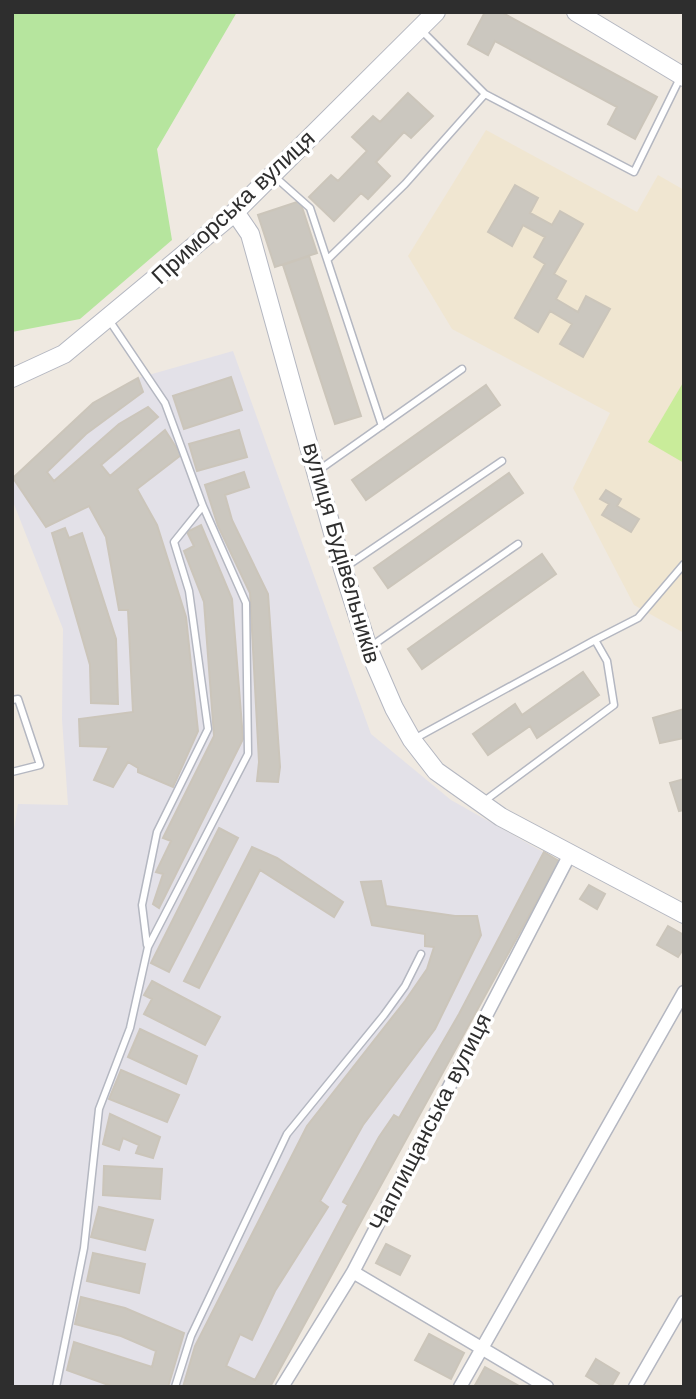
<svg xmlns="http://www.w3.org/2000/svg" width="696" height="1399" viewBox="0 0 696 1399" font-family="'Work Sans',sans-serif">
<style>
.industrial{fill:#e3e1e8}
.education{fill:#f0e6d1}
.green{fill:#b6e59e}
.pitch{fill:#c9ec9a}
.building{fill:#cbc7bf;stroke:#cbc5ba;stroke-width:2}
.lines{fill:none;stroke-linecap:round;stroke-linejoin:round}
.lane-casing{stroke:#b4b7c1;stroke-width:9}
.street-casing{stroke:#b4b7c1;stroke-width:15}
.secondary-casing{stroke:#b4b7c1;stroke-width:20}
.lane{stroke:#fff;stroke-width:6}
.street{stroke:#fff;stroke-width:12}
.secondary{stroke:#fff;stroke-width:18}
.labels{text-anchor:middle;stroke-width:7;stroke-linejoin:round;paint-order:stroke}
.street-label{font-size:23px;fill:#2e2e2e;stroke:#fff}
</style>
<rect width="100%" height="100%" fill="#efe9e1"/>
<path class="industrial" d="M233,351l138,383 80,66 108,61 -289,526h-258v-544l6,-39 50,1 -6,-86 1,-90 -51,-130v-21l81,-75 45,-25z"/>
<path class="education" d="M486,130l151,82 21,-37 26,15v443l-50,-28 -61,-117 37,-75 -158,-84 -44,-73z"/>
<path class="green" d="M12,12h225l-80,137 15,91 -92,79 -68,13z"/>
<path class="pitch" d="M684,381v82l-36,-21z"/>
<path class="building" d="M485,12h16l156,85 -22,42 -27,-15 9,-17 -122,-66 -7,14 -20,-11z
M408,93l25,23 -22,22 -7,-6 -28,30 14,14 -22,23 -7,-6 -27,28 -25,-24 22,-22 7,6 29,-30 -15,-14 21,-21 7,6z
M515,185l23,13 -8,15 22,12 8,-14 23,13 -29,50 12,7 -10,18 22,13 8,-16 24,13 -27,48 -23,-13 12,-20 -22,-13 -12,21 -23,-14 30,-54 -11,-7 11,-20 -22,-12 -11,21 -24,-14z
M300,201l17,52 -42,14 -17,-52z
M309,256l52,160 -26,8 -52,-159z
M231,377l11,33 -58,19 -11,-33z
M138,378l5,14 -57,42 -39,38 7,9 65,-57 29,-17 10,10 -57,48 9,11 55,-46 16,25 -44,34 20,36 29,92 12,114 -25,56 -35,-15v-4l-10,-6 -15,25 -19,-7 15,-33 -29,-1 -1,-27 54,-7 -5,-102h-9l-13,-73 -17,-31 -43,21 -33,-49 80,-75z
M486,385l14,20 -134,95 -14,-20z
M239,430l8,27 -50,14 -8,-27z
M244,472l5,15 -24,8 7,25 36,74 12,173 -2,15 -21,-1 2,-19 -9,-169 -32,-67 -13,-41z
M509,473l14,20 -135,95 -14,-20z
M606,490l15,9 -4,7 22,13 -8,13 -29,-17 7,-11 -9,-5z
M201,525l31,74 11,140 -84,169 -6,-4 10,-30 -7,-2 15,-31 -8,-3 51,-102 -10,-134 -20,-51 10,-5 -7,-14z
M65,528l4,10 13,-5 34,106 2,65 -27,-1 -1,-38 -38,-132z
M542,554l14,20 -134,95 -14,-20z
M583,672l16,23 -62,43 -7,-12 -42,29 -15,-21 42,-30 7,11z
M684,709v29l-24,5 -7,-25z
M684,779v31l-5,1 -9,-28z
M219,828l19,10 -69,134 -18,-9z
M252,847l25,11 66,44 -9,15 -74,-47 -61,118 -15,-7z
M544,852l15,9 -289,526h-87l12,-41 112,-220 98,-125 22,-32 7,-22 -9,-1v-12l-53,-9 -11,-43 20,-1 5,25 69,10h22l4,19 -46,94 -72,96 -43,76 8,6 -53,84 -23,49 -12,-6 -14,32 29,14 93,-175 -5,-3 36,-65 15,-22 5,3 60,-104z
M589,885l16,9 -8,15 -17,-10z
M668,926l16,9v13l-6,9 -21,-12z
M152,981l68,36 -15,28 -61,-31 8,-15 -8,-4z
M140,1029l57,27 -11,28 -58,-27z
M121,1070l58,25 -12,27 -58,-23z
M110,1114l50,23 -7,21 -17,-5 3,-8 -16,-7 -4,12 -16,-6z
M104,1166l58,3 -2,30 -57,-4z
M99,1207l54,13 -8,30 -54,-13z
M386,1244l24,12 -10,19 -24,-12z
M93,1253l52,11 -6,29 -52,-12z
M81,1297l44,11 59,25 -16,54h-54l-47,-17 7,-28 78,25 4,-16 -35,-15 -46,-12z
M429,1334l35,19 -13,26 -36,-19z
M596,1359l23,14 -8,14h-7l-18,-11z
M485,1367l36,20h-47z"/>
<g class="lines">
<g class="lane-casing">
<path id="lane" d="M485,94l149,78 47,-96
M274,176l36,32 72,218
M329,258l76,-74 80,-90 -64,-64
M319,470l143,-101
M344,568l158,-107
M595,640l43,-22 46,-54
M370,647l148,-103
M12,700l6,-1 22,66 -28,7
M414,739l181,-99 12,21 7,44 -131,97
M147,945l-5,-40 15,-73 51,-103 -19,-138 -15,-49 29,-36
M56,1387l28,-139 15,-139 31,-81 18,-81 100,-193 -2,-151 -43,-97 -38,-103 -56,-83
M175,1387l16,-51 96,-202 97,-119 21,-29 16,-32"/>
</g>
<g class="street-casing">
<path id="street" d="M353,1272l194,115
M282,1387l71,-115 217,-418
M460,1387l224,-395
M635,1387l49,-85"/>
</g>
<g class="secondary-casing">
<path id="secondary" d="M576,12l108,65
M235,212l15,22 93,335 25,79 26,60 18,32 24,31 65,46 183,97
M12,378l52,-24 171,-142 201,-200"/>
</g>
<use href="#lane" class="lane"/>
<use href="#street" class="street"/>
<use href="#secondary" class="secondary"/>
</g>
<g class="labels">
<g class="street-label">
<text transform="translate(233 207) rotate(-43)" y="8">Приморська вулиця</text>
<text transform="translate(342 553) rotate(74)" y="8">вулиця Будівельників</text>
<text transform="translate(430 1122) rotate(-63)" y="8">Чаплищанська вулиця</text>
</g>
</g>
<rect width="696" height="1399" fill="none" stroke="#2e2e2e" stroke-width="28"/>
</svg>
